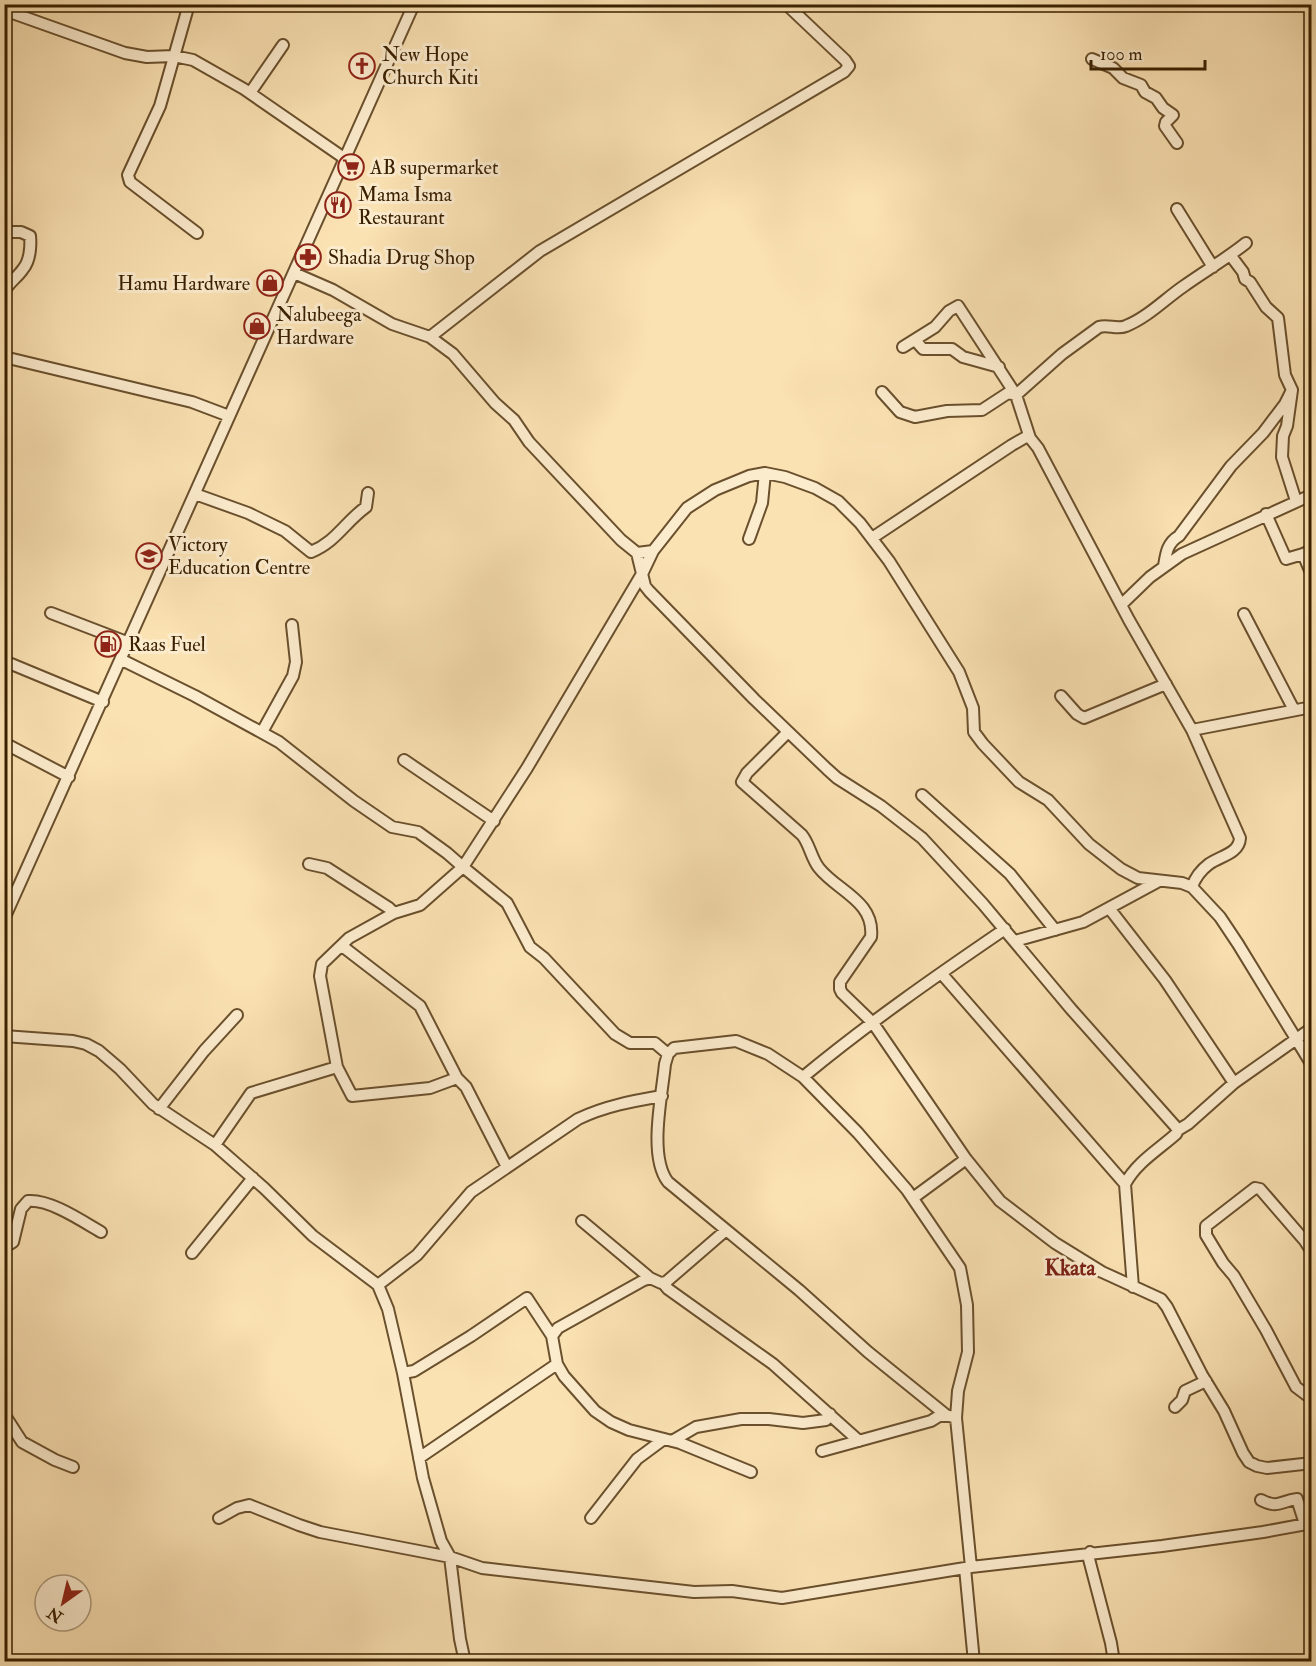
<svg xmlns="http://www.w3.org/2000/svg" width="1316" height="1666" viewBox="0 0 1316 1666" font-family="'IM FELL Double Pica',serif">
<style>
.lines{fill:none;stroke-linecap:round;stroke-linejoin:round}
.minor-casing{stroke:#6a502d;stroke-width:14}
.minor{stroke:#fcecce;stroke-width:10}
.labels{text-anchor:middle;stroke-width:6;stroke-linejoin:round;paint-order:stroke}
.poi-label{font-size:20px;fill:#392000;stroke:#fcecce;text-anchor:start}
.quarter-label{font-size:22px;font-weight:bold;fill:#7a1f14;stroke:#fcecce}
</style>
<rect width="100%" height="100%" fill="#fbe2b3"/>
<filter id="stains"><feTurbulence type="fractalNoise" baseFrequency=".00333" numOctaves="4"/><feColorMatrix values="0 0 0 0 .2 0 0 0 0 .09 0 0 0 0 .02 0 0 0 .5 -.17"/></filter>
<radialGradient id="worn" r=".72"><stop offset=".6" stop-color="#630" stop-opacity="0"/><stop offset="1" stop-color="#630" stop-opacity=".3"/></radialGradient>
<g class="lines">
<g class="minor-casing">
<path id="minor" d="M189,4l-29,102 -32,69 2,7 67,51
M4,10l121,43 22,4 27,-1 19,4 51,29 100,69
M1092,59l21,9 10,10 18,7 4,7 11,6 7,10 10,7 -7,7 -1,4 12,17
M250,93l33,-48
M1177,209l36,58
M1231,256l12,16 2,7 5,3 16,25 12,11 7,57 7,15
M294,273l39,17 59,34 38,13 23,17 42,49 19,17 15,22 92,98 16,13 16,-2 34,-43 28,-18 34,-14 16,-3 20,4 30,11 23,13 22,22 29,38 70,111 14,36 1,24 9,12 36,38 29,18 41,44 32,25 17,9 44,5 10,4 28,30 18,27 74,121
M4,292c5,-10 13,-14 19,-23 7,-8 8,-23 7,-33l-9,-4h-12
M430,337l110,-86 304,-179 5,-6 -4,-6 -59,-56
M915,340l8,9h29l11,8 36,10
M903,347l32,-20 14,-16 9,-5 58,89 14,43
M4,357l188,45 37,14
M882,392l18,20 15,5 32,-6 35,-1 26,-17 8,2 46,-41 37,-27c9,-3 18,3 27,-1 22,-9 39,-27 58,-40 21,-15 42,-27 62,-43
M195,494l53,19 37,18 26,21c25,-10 34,-30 55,-45l2,-14
M1266,514l20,45 17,-5
M872,538l140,-93 14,-8 4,1 8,10 91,172 63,110 48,108c-1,16 -20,18 -31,26 -8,6 -14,14 -17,23
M749,539l13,-36 3,-30
M1312,550l-9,4 9,21
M653,551l-10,21 -116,196 -64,99 44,36 23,44 14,11 71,76 15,9h25l13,11
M637,553l8,33 4,5 105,108 73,70 10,9 44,28 41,32 61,66 88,105 104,117 3,4 -2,4c-18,16 -39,28 -51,50l8,103
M1164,566c2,-12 3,-23 15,-30l52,-70 32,-33 22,-29 7,-14 -5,36 -4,10 -1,21 14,44
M1121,605l29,-28 32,-23 127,-58
M51,613l78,30
M1244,614l50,96
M122,660l73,36 84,46 75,59 38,26 26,5 29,21 16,14 -43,38 -26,8 -45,25 -27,26 -2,12 17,91 -86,26 -36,52
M4,661l99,41
M1061,696l16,18 7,4 82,-34
M1192,730l120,-23
M262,732l31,-56 3,-14 -4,-37
M788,732l-41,41 -5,9 60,53c8,10 9,23 17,33 18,23 56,33 52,69l-31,45v7l2,4 31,30 93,136 34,42 55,42 47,29 59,27 6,8 35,68 22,36 19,42 6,9 8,4 10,2 45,-5
M4,743l65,34
M404,760l90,61
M922,795l88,79 45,56
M309,864l18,4 62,40 5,5
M1109,908l56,72 69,103
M4,919l410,-915
M1015,941l68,-19 74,-40
M342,946l78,60 37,72 9,9 41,80
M941,973l184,211
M4,1036l69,5 13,3 13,7 21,18 33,35 62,41 49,43 49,48 65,49 10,24 15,64 20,105 18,63 9,16 10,82 5,23
M337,1067l15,29 78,-8 27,-10
M803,1077l55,56 49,57 53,78 7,37 1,47 -10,39 -2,27 15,149
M159,1109l45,-58 33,-36
M1178,1130l10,-6 46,-41 78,-55
M913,1198l53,-39
M582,1221l68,57
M725,1231l-59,51 -5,1 -11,-5 -6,2 -86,48 -6,8 5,28 7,12 31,35 16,11 18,8 51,13 71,29
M4,1244l4,1 5,-3 8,-33 7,-8c22,-2 54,20 73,31
M1312,1252l-7,-11 -45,-52 -5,-1 -49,38v9l17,28 11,13 32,54 30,57 16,12
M192,1253l61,-75
M663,1283l5,6 105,75 86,77
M378,1285l39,-30 54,-63 107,-73c27,-13 55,-18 84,-23
M403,1373l11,-2 57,-35 56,-38 25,38
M1175,1407l7,-7 3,-9 21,-10
M4,1414l18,28 33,18 18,7
M956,1418l-10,-3 -78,-63 -69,-62 -131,-108c-20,-26 -6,-86 -3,-118l3,-10 6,-6 62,-7 32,13 35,23c64,-53 133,-101 202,-148
M672,1441l24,-14 45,-8h28l34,4 23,-3 4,-6
M822,1451l109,-30 8,-5h8
M419,1458l138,-94
M1261,1500c18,9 19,1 36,-1l8,25
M219,1518l18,-10 12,-3 50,20 21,7 130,25 32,11 212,24 38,-1 50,7 189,-31 191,-21 101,-14 49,-9
M591,1518l46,-59 27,-20
M1090,1552l-1,7 22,84 3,19
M965,1568l9,94"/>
</g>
<use href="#minor" class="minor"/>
</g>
<defs>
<g id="church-ring" transform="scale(1.35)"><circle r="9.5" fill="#fcecce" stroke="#8f2418" stroke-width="1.5"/><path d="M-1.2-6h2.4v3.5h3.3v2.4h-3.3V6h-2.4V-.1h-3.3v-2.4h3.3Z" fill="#8f2418"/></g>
<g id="supermarket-ring" transform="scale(1.35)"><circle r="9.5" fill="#fcecce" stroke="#8f2418" stroke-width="1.5"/><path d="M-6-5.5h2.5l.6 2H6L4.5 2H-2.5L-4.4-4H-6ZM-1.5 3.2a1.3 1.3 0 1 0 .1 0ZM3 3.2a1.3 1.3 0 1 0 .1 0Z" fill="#8f2418"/></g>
<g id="restaurant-ring" transform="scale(1.35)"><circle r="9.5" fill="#fcecce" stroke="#8f2418" stroke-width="1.5"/><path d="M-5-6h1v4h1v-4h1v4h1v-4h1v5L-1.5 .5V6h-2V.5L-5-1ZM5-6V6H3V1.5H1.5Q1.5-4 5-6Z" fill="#8f2418"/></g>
<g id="pharmacy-ring" transform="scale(1.35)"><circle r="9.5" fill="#fcecce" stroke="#8f2418" stroke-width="1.5"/><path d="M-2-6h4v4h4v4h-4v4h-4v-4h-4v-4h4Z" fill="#8f2418"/></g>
<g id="shop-ring" transform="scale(1.35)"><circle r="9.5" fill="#fcecce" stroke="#8f2418" stroke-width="1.5"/><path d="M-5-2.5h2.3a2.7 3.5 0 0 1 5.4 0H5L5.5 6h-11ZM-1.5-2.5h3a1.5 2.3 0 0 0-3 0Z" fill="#8f2418"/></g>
<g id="school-ring" transform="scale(1.35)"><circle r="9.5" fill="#fcecce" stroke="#8f2418" stroke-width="1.5"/><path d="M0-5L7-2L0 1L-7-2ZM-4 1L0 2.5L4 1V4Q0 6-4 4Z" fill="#8f2418"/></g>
<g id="fuel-ring" transform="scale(1.35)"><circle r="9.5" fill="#fcecce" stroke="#8f2418" stroke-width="1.5"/><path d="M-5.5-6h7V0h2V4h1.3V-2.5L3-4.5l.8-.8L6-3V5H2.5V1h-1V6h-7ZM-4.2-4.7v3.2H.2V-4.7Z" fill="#8f2418"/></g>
</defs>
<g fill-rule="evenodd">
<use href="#church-ring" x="362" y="66"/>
<use href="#supermarket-ring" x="351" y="167"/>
<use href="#restaurant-ring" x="338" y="205"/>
<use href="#pharmacy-ring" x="308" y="257"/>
<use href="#shop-ring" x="270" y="283"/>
<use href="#shop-ring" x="257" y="326"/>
<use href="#school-ring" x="149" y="556"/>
<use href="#fuel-ring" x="108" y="644"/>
</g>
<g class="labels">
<g class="poi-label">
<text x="382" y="61">New Hope<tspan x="382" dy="23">Church Kiti</tspan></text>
<text x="370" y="174">AB supermarket</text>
<text x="358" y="201">Mama Isma<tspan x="358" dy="23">Restaurant</tspan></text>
<text x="328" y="264">Shadia Drug Shop</text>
<text x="250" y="290" text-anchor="end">Hamu Hardware</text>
<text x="276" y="321">Nalubeega<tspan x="276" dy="23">Hardware</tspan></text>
<text x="168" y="551">Victory<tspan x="168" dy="23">Education Centre</tspan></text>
<text x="128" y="651">Raas Fuel</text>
</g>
<g class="quarter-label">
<text x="1070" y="1275">Kkata</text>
</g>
</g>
<rect width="1316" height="1666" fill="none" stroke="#fbe2b3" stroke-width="24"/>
<rect x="6" y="6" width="1304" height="1654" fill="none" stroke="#392000" stroke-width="3"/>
<rect x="12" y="12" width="1292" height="1642" fill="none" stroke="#392000" stroke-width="1.5"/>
<g transform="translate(63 1603) rotate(214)"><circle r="28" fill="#fcecce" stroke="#ae9a7c" stroke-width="1.5"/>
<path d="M0-4.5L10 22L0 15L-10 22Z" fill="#8f2418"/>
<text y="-9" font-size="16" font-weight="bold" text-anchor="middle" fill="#392000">N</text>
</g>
<path d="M1091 60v9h114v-9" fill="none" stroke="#392000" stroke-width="3"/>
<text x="1100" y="60" font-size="18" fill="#392000" stroke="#fcecce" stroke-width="4.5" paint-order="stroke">100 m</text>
<rect width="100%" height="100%" filter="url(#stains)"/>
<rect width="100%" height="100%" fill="url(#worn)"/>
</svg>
